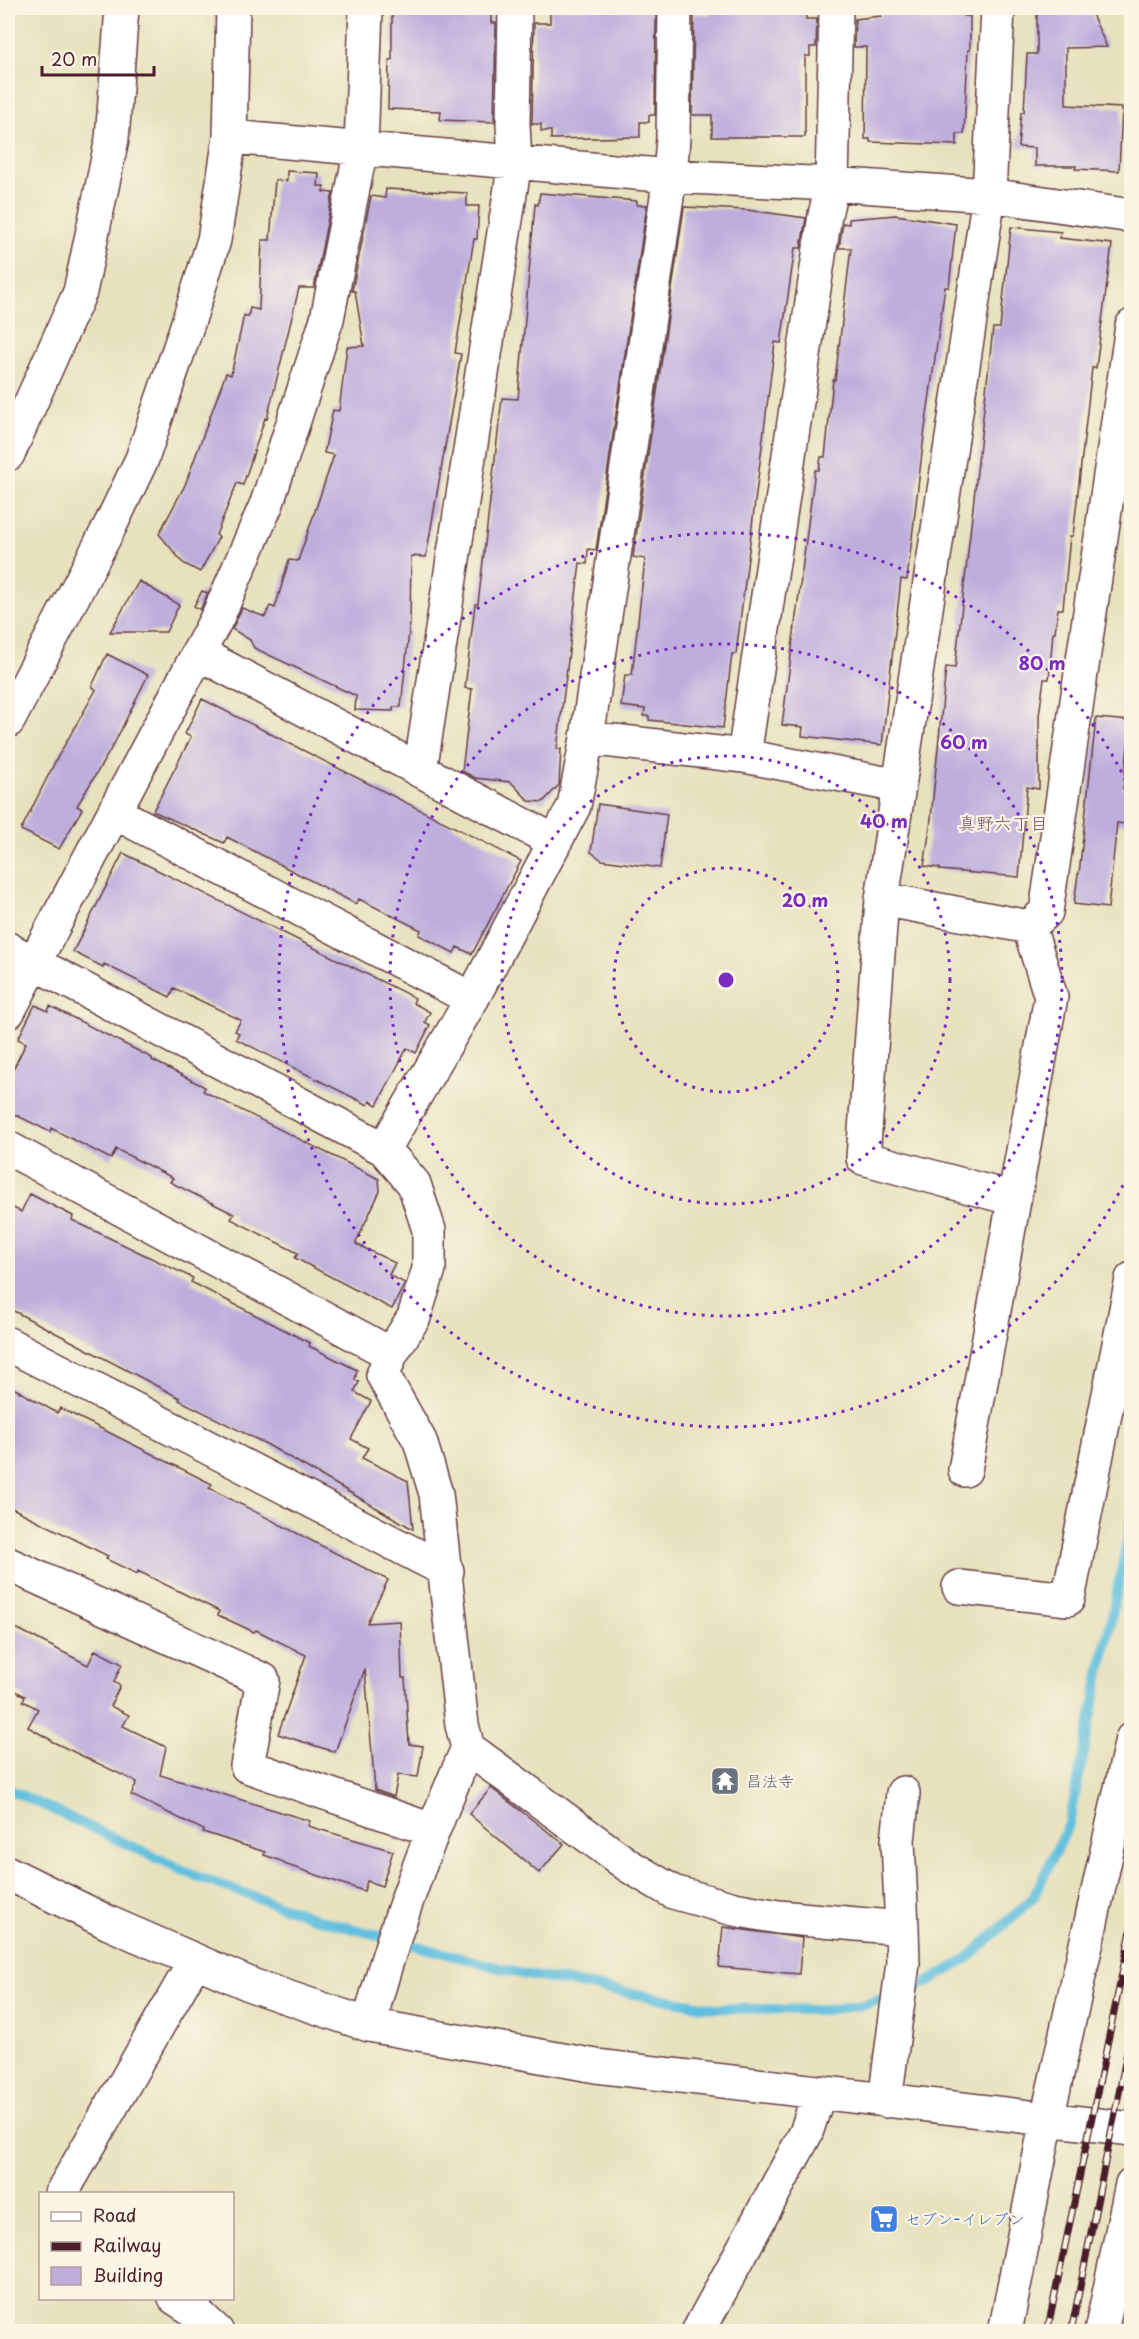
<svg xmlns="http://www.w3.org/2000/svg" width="1139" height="2339" viewBox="0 0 1139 2339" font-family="'Playpen Sans','Klee One',sans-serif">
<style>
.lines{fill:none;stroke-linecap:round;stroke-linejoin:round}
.stream{stroke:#60bfde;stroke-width:10}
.building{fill:#beaddd}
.minor-casing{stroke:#623c41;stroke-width:36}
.minor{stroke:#fff;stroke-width:33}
.rail-casing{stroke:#4a1f2b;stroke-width:7}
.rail{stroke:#fcf5e5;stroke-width:4.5;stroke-dasharray:14;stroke-linecap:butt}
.ring{fill:none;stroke:#7b2cbf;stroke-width:3;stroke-dasharray:3 6}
.labels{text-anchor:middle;stroke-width:4.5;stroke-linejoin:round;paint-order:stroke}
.worship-label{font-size:16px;fill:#5b616d;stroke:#fcf5e5;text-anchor:start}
.shop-label{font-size:16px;fill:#366cbe;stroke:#fcf5e5;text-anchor:start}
.neighbourhood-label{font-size:18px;fill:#735169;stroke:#fcf5e5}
.centre{fill:#7b2cbf;stroke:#fcf5e5;stroke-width:3}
.ring-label{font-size:18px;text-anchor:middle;font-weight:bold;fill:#7b2cbf;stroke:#fcf5e5;stroke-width:4.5;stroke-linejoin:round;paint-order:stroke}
</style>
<rect width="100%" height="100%" fill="#fcf5e5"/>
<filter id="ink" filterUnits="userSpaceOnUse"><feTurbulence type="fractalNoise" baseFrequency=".0167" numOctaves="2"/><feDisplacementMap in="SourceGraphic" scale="12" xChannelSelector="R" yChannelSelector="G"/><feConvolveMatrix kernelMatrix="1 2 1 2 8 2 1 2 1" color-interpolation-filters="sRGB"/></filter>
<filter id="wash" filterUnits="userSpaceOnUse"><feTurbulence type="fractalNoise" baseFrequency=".008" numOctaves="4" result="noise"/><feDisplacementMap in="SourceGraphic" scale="24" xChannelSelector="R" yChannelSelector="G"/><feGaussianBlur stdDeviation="1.35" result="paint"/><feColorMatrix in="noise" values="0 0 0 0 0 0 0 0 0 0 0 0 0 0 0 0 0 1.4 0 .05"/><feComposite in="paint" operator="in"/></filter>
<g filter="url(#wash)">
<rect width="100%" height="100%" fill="#e7e1bd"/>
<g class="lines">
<path class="stream" d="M8,1789l192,89 124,43 198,53 192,34 109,2 41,-5 62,-22 41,-24 66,-61 36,-74 63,-306"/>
</g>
<g id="blocks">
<path class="building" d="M392,8h99v15h5l-2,99 -54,-2 1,-9 -53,-2 1,-49h3z
M550,8h98v2h6l2,4 -1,101h-6v7h-9v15l-89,2v-8h-10v-7h-9l2,-101h16z
M711,8h95v11h11l-1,28h-6v9h-5v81h-93v-22h-20l2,-101h17z
M881,8h83v8h6v34h-2l-4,84h-7v11l-87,-3v-3h-5l1,-92h-12l1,-28 26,-3z
M1037,8h52l18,39 -41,1v57l56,3 -3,63 -44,-2 1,-3h-41v-18l-17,-1 3,-35h3l3,-58h10z
M287,171l32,2 -1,13h6l-1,6 10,1 -19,95h-15l-32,131 -2,-1 -22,67 -6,-2 -21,52 3,2 -19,35 -17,-9 -24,-29 26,-49 41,-112 5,2 13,-60 4,2 2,-9 9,2 3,-70h8l5,-60 12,1z
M386,189l81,4v13h12l-2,33h-3l-19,114 6,1 -35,203 -15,-1 -1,66 -9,85h-8v4l-38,-1 1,-14 -102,-48 -4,-8 -18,-11 10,-21 23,9 5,-11 5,2 14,-48 9,1 36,-106 -10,-2 9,-43 6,1 8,-64 17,-1 -9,-55h-3l19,-95 14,2z
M540,193l97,8v4h10l-51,345 -8,-1 -1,15 -7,-1 -23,186h4l-2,36 -16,17 -14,-1 -18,-19 -36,-4 -13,-7 10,-82 -7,-1 10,-84h3l24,-206 16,1 17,-195 3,1z
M684,207l63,3 59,8 -5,30h-6l-14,95 -6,-1 -39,312h-4l-9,74 -74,-8v-4h-5l1,-7 -24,-3 4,-31h7l13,-116 -12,-2z
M896,215l60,9 -7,63h-4l-21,149 -17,144 -6,-1 -19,166 -80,-9 1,-9 -21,-2 33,-255h4l2,-13h4l8,-77h2l16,-132h-12l4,-25 6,1v-5z
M1011,227l50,5 -1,6 52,6 -16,124h-4l-19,168h-3l-7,73h-5l-3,23h-2l-4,47h-5l-5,37v73l-12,-2 -8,90 -79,-7v-2l-16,-2 6,-38 16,-161 9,1 38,-340h7z
M139,581l40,24 -13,27h-56z
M202,591l6,2 -8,17 -6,-4z
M107,654l41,21 -34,69 -37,62 5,3 -23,40 -38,-19 35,-70 40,-70 -4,-4z
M202,699l319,162 -49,93 -15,-7 -3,6 -35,-18 2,-5 -62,-31 -3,5 -129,-67 -3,6 -71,-32 38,-74 -6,-3z
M1096,718l35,3 -8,68h6l-4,35 -8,-1 -9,85 -34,-4 4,-30h1z
M598,804l69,10 -7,54 -58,-8 -11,-8z
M123,853l292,145 -2,5 17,9 -5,10 5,3 -14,28 -9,-5 -30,57 -7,-4 -2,4 -132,-66 3,-6 -4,-2 6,-11 -67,-32 -4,9 -66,-33 -1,3 -30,-15z
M35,1005l13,6 2,-5 102,52v2l53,27 -2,4 176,88 1,12 -24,51v2l39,19 -6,12 16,8 -13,26 -97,-51 3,-5 -67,-34 3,-5 -64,-32 3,-4 -57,-29 -5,10 -60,-31 -1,4 -42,-21v-31l18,-37 -8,-4z
M30,1194l43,22 -1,4 121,58 -2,4 119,61 -1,3 48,24 -2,10 4,2 -5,10 17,9 -20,38 17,9 -6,10 46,23 5,48 -145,-84 -89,-45 1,-2 -172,-90v-103l13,7z
M8,1385l49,28 3,-5 152,76 -3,4 179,92 -21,43 33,-2 2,57h3l4,66 14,2 -5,31 -20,-2 -4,22 -19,-7 -10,-121 -30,83 -57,-18 28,-79 -50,-25 -2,2 -36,-17 1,-4 -81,-40 -1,3 -31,-15 2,-3 -100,-50z
M8,1624l80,41 7,-15 27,14 -8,18 6,4 -10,20 19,9 -6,11 43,21 -6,28 150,46 -2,5 85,25 -11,35 -15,-5 -3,10 -80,-27v-2l-20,-7 1,-3 -62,-20 1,-2 -73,-35 6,-13 -86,-41v-1l-23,-13 10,-18 -15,-8 2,-5 -17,-9z
M491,1788l73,56 -25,29 -70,-59z
M723,1927l79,11 -3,36 -80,-7z"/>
</g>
</g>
<g filter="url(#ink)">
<use href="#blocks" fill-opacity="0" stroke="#623c41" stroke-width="1.5"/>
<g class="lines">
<g class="minor-casing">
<path id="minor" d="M230,137l440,39 162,8 157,11 143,21
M8,454l72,-162 32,-153 10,-131
M198,653l356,188
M8,721l102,-195 32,-67 46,-136 26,-83 16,-103 3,-129
M587,738l83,-562 3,-38 2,-130
M744,756l81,-541 7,-31 4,-176
M420,771l95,-609 -2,-38 2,-116
M899,786l90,-591 9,-187
M114,812l358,187
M882,899l-19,259 151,41
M8,949l376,200
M8,1012l210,-396 49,-113 60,-184 34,-171 5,-140
M8,1148l383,206
M8,1344l439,227
M965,1470l86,-473 -22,-70
M8,1564l255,116 -16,86 185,64
M959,1587l109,12 64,-320
M468,1748l-6,-23 -26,-231 -16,-53 -37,-66 8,-21 23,-37 15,-48v-39l-15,-46 -30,-35 88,-150 102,-193 13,-68 157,18 155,30 -17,113 147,28 17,-15 86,-586
M8,1873l101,50 145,63 115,39 227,41 536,63
M902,1928l-4,-87 5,-48
M369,2025c24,-96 59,-187 99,-277l161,118 44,26 61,17 44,8 124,11 1,35 -18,138
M61,2194l134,-233
M175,2298l17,11 25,23
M698,2332l108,-199 13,-40
M1005,2332l42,-213 85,-380
M1101,2332l31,-148"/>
</g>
<use href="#minor" class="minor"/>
<g class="rail-casing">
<path id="rail" d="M1047,2332l85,-406
M1071,2332l61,-304"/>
</g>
<use href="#rail" class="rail"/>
</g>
</g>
<g class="ring">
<circle cx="726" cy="980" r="112"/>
<circle cx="726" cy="980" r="224"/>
<circle cx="726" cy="980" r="336"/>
<path d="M1131 1169A447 447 0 1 1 1131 791"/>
</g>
<defs>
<g id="temple-square" transform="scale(1.5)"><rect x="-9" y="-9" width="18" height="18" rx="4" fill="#6b7280" stroke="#fcf5e5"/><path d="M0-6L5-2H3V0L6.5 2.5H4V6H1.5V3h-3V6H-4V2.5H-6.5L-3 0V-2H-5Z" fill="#fff"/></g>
<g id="supermarket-square" transform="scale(1.5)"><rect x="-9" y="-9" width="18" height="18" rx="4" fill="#3f7fe0" stroke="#fcf5e5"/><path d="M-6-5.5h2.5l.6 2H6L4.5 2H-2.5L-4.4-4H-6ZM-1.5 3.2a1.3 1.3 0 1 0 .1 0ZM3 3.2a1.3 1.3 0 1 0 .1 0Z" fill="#fff"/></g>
</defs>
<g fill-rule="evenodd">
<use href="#temple-square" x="725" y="1781"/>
<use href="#supermarket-square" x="884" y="2219"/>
</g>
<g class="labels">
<g class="worship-label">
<text x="746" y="1787">昌法寺</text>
</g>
<g class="shop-label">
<text x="905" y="2225">セブン-イレブン</text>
</g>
<g class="neighbourhood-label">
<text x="1003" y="830">真野六丁目</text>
</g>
</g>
<circle cx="726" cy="980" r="9" class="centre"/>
<g class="ring-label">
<text x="1042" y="670">80 m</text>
<text x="964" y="749">60 m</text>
<text x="884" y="828">40 m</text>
<text x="805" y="907">20 m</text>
</g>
<rect width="1139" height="2339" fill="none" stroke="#fcf5e5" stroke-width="30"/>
<rect x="39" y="2192" width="195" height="108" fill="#fcf5e5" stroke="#b59f9b" stroke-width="1.5"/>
<rect x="51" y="2212" width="30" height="9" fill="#ffffff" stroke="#b59f9b" stroke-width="1.5"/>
<text x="93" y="2222" font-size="18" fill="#4a1f2b">Road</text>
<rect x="51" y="2242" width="30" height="9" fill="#4a1f2b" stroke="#b59f9b" stroke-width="1.5"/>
<text x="93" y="2252" font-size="18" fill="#4a1f2b">Railway</text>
<rect x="51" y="2267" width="30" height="18" fill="#beaddd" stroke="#b59f9b" stroke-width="1.5"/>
<text x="93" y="2282" font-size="18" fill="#4a1f2b">Building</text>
<path d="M42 66v9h112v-9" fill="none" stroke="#4a1f2b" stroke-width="3"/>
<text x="51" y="66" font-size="18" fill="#4a1f2b" stroke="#fcf5e5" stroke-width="4.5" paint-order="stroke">20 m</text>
</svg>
